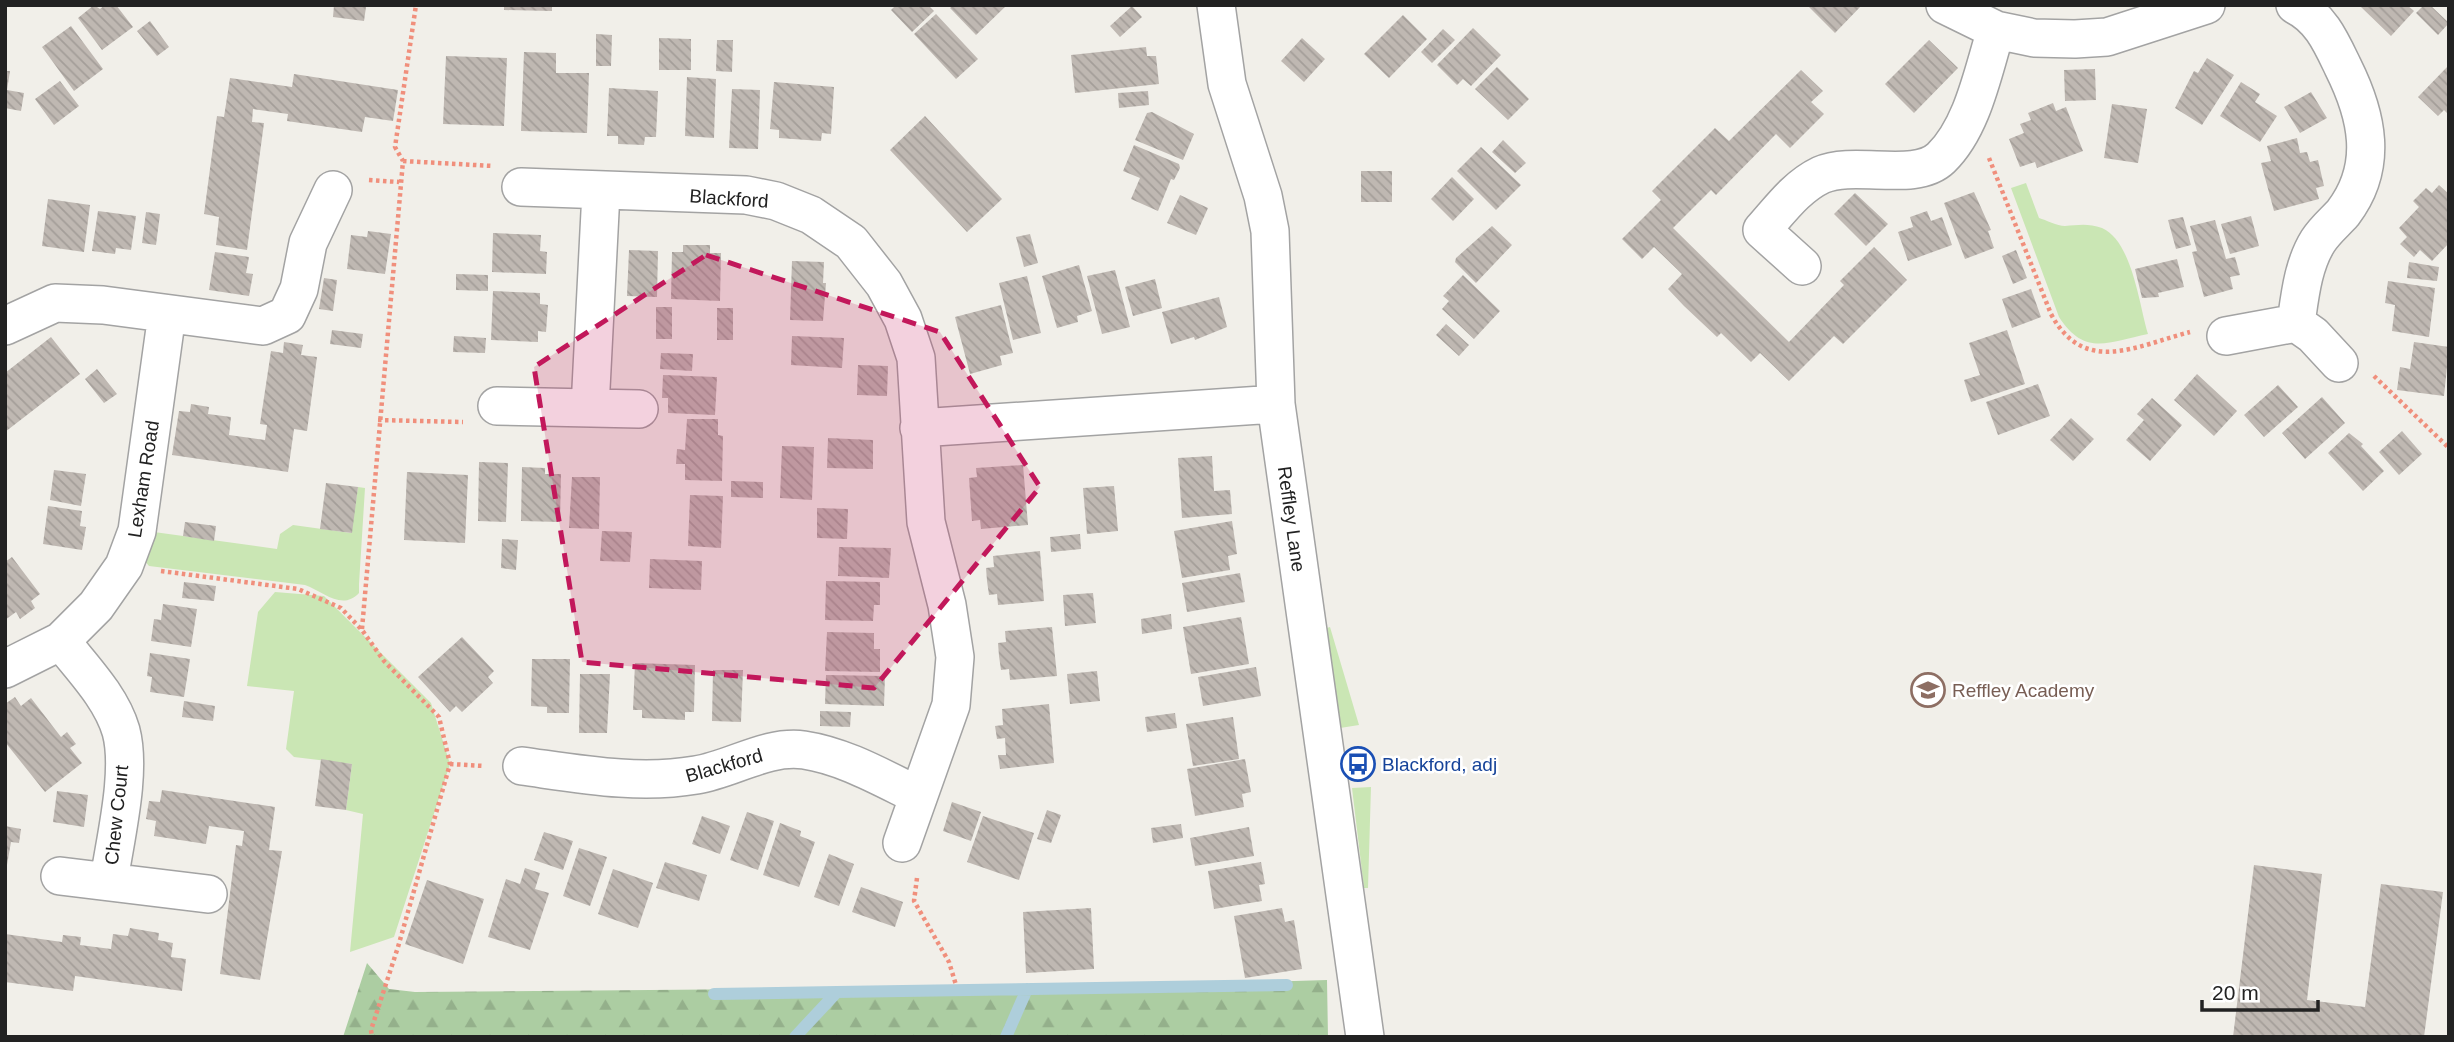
<svg xmlns="http://www.w3.org/2000/svg" width="2454" height="1042" viewBox="0 0 2454 1042" font-family="Helvetica,sans-serif">
<style>
.grass{fill:#cae6b4}
.forest{fill:url(#forest-firs)}
.lines{fill:none;stroke-linecap:round;stroke-linejoin:round}
.stream{stroke:#aecedb;stroke-width:12}
.building{fill:url(#building-back-hatch)}
.minor-casing{stroke:#a3a3a3;stroke-width:40}
.path{stroke:#f08f7c;stroke-width:4.5;stroke-dasharray:3.5 3.5;stroke-linecap:butt}
.minor{stroke:#fff;stroke-width:37}
.marked{fill:#c2185b;fill-opacity:0.2;stroke:#c2185b;stroke-width:5;stroke-dasharray:14 9;stroke-linejoin:round}
.labels{text-anchor:middle;stroke-width:5;stroke-linejoin:round;paint-order:stroke}
.street-label{font-size:19px;fill:#222;stroke:#fff}
.education-label{font-size:19px;fill:#785e54;stroke:#fff;text-anchor:start}
.transit-label{font-size:19px;fill:#164399;stroke:#fff;text-anchor:start}
</style>
<defs>
<pattern id="forest-firs" width="22" height="20" patternUnits="userSpaceOnUse" patternTransform="scale(1.75)"><rect width="22" height="20" fill="#accda2"/><path d="M5 1l3.5 6h-7zM16 11l3.5 6h-7z" fill="#94b08b"/></pattern>
<pattern id="building-back-hatch" width="6" height="6" patternUnits="userSpaceOnUse" patternTransform="scale(1.75)"><rect width="6" height="6" fill="#bfb8b2"/><path d="M-1 5l2 2M0 0l6 6M5-1l2 2" fill="none" stroke="#a49e99"/></pattern>
</defs>
<rect width="100%" height="100%" fill="#f1efe9"/>
<path class="grass" d="M2026,183l13,35c7,2 18,8 26,8 13,-1 23,-3 37,2 30,13 37,76 46,106 -40,8 -63,23 -89,-17l-48,-129z
M358,487l7,1 -6,96v9c-17,18 -35,-1 -54,-8l-156,-19 -6,-7 11,-27 123,17 3,-15 13,-9 58,8z
M275,592l49,4 107,107 19,61 -56,173 -44,15 13,-138 -17,-4 6,-46 -58,-7 -8,-8 8,-58 -47,-5 11,-74z
M1330,627l29,98 -19,3 -13,-100z
M1371,787l-3,101h-4l-12,-100z"/>
<path class="forest" d="M367,963l22,26 26,3 726,-6 186,-6 1,57h-985z"/>
<g class="lines">
<path class="stream" d="M714,994l123,-2
M795,1037l42,-45 450,-7
M1006,1037l21,-48"/>
</g>
<path class="building" d="M94,5l6,4 5,-4h11l17,22 -31,23 -24,-32z
M334,5l32,2 -2,14 -31,-4z
M504,5h48v6l-48,-1z
M896,5h32l6,6 -22,21 -21,-22z
M953,5h54l-31,30 -26,-27z
M1807,5h55l-27,28z
M2363,5h44l7,6 -23,25 -30,-29z
M2424,5h6l19,18 -11,12 -22,-22z
M1132,6l10,11 -22,20 -10,-11z
M936,14l42,45 -22,20 -42,-45z
M1403,15l24,24 -38,39 -25,-24z
M150,21l19,26 -12,9 -20,-25z
M71,26l32,43 -29,22 -32,-44z
M1473,28l28,27 -30,31 -8,-7 -6,6 -20,-20z
M1443,29l12,11 -23,23 -11,-11z
M596,34l16,1 -1,31h-15z
M659,38l32,1v31h-32z
M1302,38l23,21 -21,23 -23,-21z
M717,40h16l-1,32 -16,-1z
M1929,40l29,28 -44,45 -29,-29z
M1146,47l1,9h9l3,28 -84,9 -4,-38z
M524,52l32,1v20h33l-2,60 -66,-2z
M446,56l61,2 -3,68 -61,-2z
M2207,58l27,17 -32,50 -27,-17 19,-37 4,2z
M2449,65v50l-5,-5 -6,6 -20,-19z
M1497,67l32,32 -21,21 -33,-31z
M2095,69l1,31 -31,1 -1,-31z
M1801,70l22,21 -12,11 13,12 -34,34 -14,-14 -60,61 -5,-5 -38,38 116,114 55,-57 -4,-4 34,-34 33,33 -64,64 -9,-8 -45,45 -29,-28 -9,9 -30,-29 -4,4 -33,-31 -16,-17 14,-15 -28,-27 -12,12 -20,-20 39,-39 -9,-9 63,-63 14,13z
M5,71h5l-3,19 17,3 -3,18 -16,-3z
M294,74l104,16 -5,31 -28,-4 -3,15 -75,-11 1,-7 -35,-5 -1,13 12,1 -17,127 -31,-5 3,-28 -15,-3 13,-98 7,1 6,-39 62,9z
M687,77l29,2 -2,59 -29,-2z
M60,81l19,25 -25,19 -19,-26z
M774,82l60,5 -3,47 -9,-1 -1,8 -42,-3v-8l-9,-1z
M2241,82l19,12 -5,8 22,14 -17,26 -40,-26z
M609,88l49,3 -2,46h-11l-1,8 -26,-1v-8h-11z
M732,89l28,1 -2,59 -29,-1z
M1148,91l1,14 -30,3 -1,-15z
M2311,92l16,26 -27,15 -16,-26z
M2053,103l3,8 10,-4 17,44 -46,17 -2,-6 -15,5 -11,-28 15,-6 -4,-9 11,-4 -3,-7z
M2112,104l35,5 -9,54 -34,-5z
M1152,112l42,22 -11,26 -48,-20 12,-27z
M925,116l77,83 -35,33 -77,-82z
M2297,138l3,15 7,-1 3,10 8,-2 6,26 -8,2 3,11 -45,12 -13,-48 10,-2 -4,-15z
M1503,140l23,23 -11,10 -23,-21z
M1134,145l45,19 1,4 -6,12 -3,-1 -13,32 -27,-12 9,-21 -17,-7z
M1481,147l40,38 -25,25 -39,-39z
M1361,171h31v31h-31z
M1452,177l22,22 -21,22 -22,-22z
M2439,185l10,9v49l-17,18 -12,-11 -6,7 -14,-13 7,-7 -8,-9 20,-21 -6,-6 13,-13 6,5z
M1974,192l17,38 -3,1 6,17 -29,11 -21,-56z
M1855,193l33,31 -22,22 -32,-32z
M1180,195l28,13 -12,27 -29,-12z
M48,199l42,6 -6,47 -42,-6z
M98,211l38,5 -5,34 -15,-2 -1,6 -23,-3z
M1927,211l4,10 11,-4 10,28 -44,16 -10,-29 15,-5 -3,-10z
M146,212l14,2 -4,31 -14,-2z
M2251,216l8,30 -29,8 -9,-30z
M2183,217l8,28 -15,4 -8,-29z
M2215,220l11,39 9,-2 5,18 -10,2 3,12 -29,8 -12,-45 5,-1 -7,-25z
M1492,226l20,19 -36,38 -21,-21 1,-4z
M368,231l23,3 -6,40 -38,-5 4,-34 16,2z
M493,233l48,2 -1,16 7,1 -1,22 -54,-2z
M1030,234l8,29 -14,4 -8,-30z
M683,245h27v8h11l-1,48 -49,-2 1,-47h11z
M629,250l29,1 -1,46 -30,-1z
M2016,250l11,28 -14,6 -11,-28z
M215,252l34,5 -3,16 7,1 -4,22 -40,-6z
M2177,259l7,28 -26,6 1,4 -17,1 -7,-29z
M792,261l32,1 -1,21h3l-3,38 -33,-1z
M2409,262l30,5 -2,14 -30,-3z
M1079,265l13,46 -15,5 1,6 -21,6 -15,-52z
M1115,270l15,57 -28,7 -15,-58z
M456,274l32,1v16l-32,-1z
M1463,275l37,36 -26,28 -32,-30 7,-8 -6,-5z
M1027,276l14,57 -28,7 -14,-57z
M324,278l13,2 -4,31 -14,-2z
M1155,279l7,29 -29,8 -8,-29z
M2388,281l47,7 -6,49 -37,-6 3,-26 -10,-2z
M2031,289l10,28 -29,11 -10,-29z
M493,291l47,2v11l8,1 -2,27 -8,-1v11l-47,-2z
M1219,297l8,30 -32,13 -1,-3 -23,7 -9,-32z
M1001,305l12,48 -13,3 2,9 -32,9 -15,-57z
M656,307h16v32h-16z
M717,308h16v32h-16z
M1446,324l23,21 -10,11 -23,-21z
M332,330l31,4 -2,14 -31,-4z
M2007,330l18,54 -54,18 -7,-22 16,-5 -11,-32z
M454,336l32,2 -1,15 -32,-1z
M792,336l52,2 -2,30 -51,-3z
M51,337l29,37 -75,58v-59z
M284,342l19,3 -2,10 16,2 -10,74 -13,-2 -6,43 -116,-17 7,-44 11,1 1,-8 18,3 -1,7 23,3 -2,18 36,5 2,-15 -7,-1 11,-73 12,2z
M2414,342l35,5 -5,49 -47,-6 3,-23 10,2z
M661,353l32,1 -1,17 -32,-2z
M858,365l30,1 -1,30 -30,-1z
M97,369l20,25 -13,9 -19,-24z
M2197,374l40,37 -23,25 -40,-36z
M663,375l54,2 -2,38 -47,-2v-15h-6z
M2038,384l12,32 -52,19 -12,-33z
M2278,385l20,22 -34,30 -20,-22z
M2322,397l23,26 -40,36 -23,-26z
M2152,398l30,27 -32,36 -24,-21 18,-20 -7,-6z
M2071,418l23,21 -21,22 -23,-21z
M687,419h31v16l5,1 -1,45 -37,-1v-16h-9l1,-15 8,1z
M2402,431l20,23 -23,21 -20,-23z
M2349,433l14,11 -2,2 23,25 -21,20 -35,-38z
M828,438l45,2v29l-46,-1z
M782,446l32,1 -2,53 -32,-2z
M1212,456l2,35 16,-1 2,24 -50,4 -4,-60z
M479,462l29,1 -2,59 -28,-1z
M1023,465l5,60 -47,4 -1,-9 -8,1 -3,-43 8,-1 -1,-9z
M522,467l23,1v6h16l-1,48 -39,-1z
M54,470l32,4 -5,32 -31,-6z
M407,472l61,3 -3,68 -61,-3z
M572,477h28l-1,52 -30,-1z
M731,481l32,1v16l-32,-1z
M326,483l32,4 -6,46 -32,-4z
M1114,486l4,45 -31,3 -4,-46z
M690,495l33,1 -2,52 -33,-2z
M48,506l34,5 -2,15 6,1 -4,23 -39,-6z
M817,508l31,1 -1,30 -30,-1z
M1232,521l5,33 -9,2 2,14 -48,8 -8,-47z
M185,522l31,4 -2,15 -31,-5z
M602,531l30,1 -2,30 -30,-1z
M1080,534l1,15 -30,3 -1,-15z
M502,539l16,1 -2,30 -15,-2z
M839,547l52,1 -2,30 -51,-2z
M1040,551l4,50 -46,4 -1,-11 -8,1 -2,-14 -1,-13 8,-1 -1,-11z
M12,557l28,37 -9,7 4,7 -15,11 -4,-7 -11,8v-58z
M650,559l52,2 -1,29 -52,-2z
M1240,573l5,29 -58,10 -5,-29z
M826,581l54,1v23h-6l-1,16 -48,-1z
M184,582l32,4 -2,15 -32,-3z
M1093,593l3,30 -31,3 -2,-31z
M163,604l34,5 -6,38 -40,-6 3,-22 7,1z
M1171,614l1,15 -30,5 -1,-15z
M1241,617l8,47 -58,10 -8,-47z
M1052,627l5,49 -47,4 -1,-11 -8,1 -2,-14 -1,-13 8,-1 -1,-11z
M827,632l47,1v16h6v23l-55,-1z
M462,637l32,34 -6,6 5,6 -31,29 -6,-6 -6,6 -32,-35z
M150,653l40,6 -6,38 -34,-5 2,-15 -5,-1z
M532,659h38l-1,54h-22v-6l-16,-1z
M635,663l60,2 -1,47h-9v8l-43,-2v-8h-9z
M1256,667l5,29 -58,10 -5,-29z
M713,670h30l-2,52 -29,-1z
M1097,671l3,30 -30,3 -3,-30z
M580,674h30l-3,59h-28z
M826,675l59,1 -1,30 -59,-2z
M15,697l6,9 10,-8 30,39 6,-5 9,12 -6,4 12,15 -37,29 -40,-50v-38z
M184,701l31,5 -2,15 -31,-4z
M1049,704l5,59 -54,6 -2,-14h8l-1,-17 -8,1 -2,-13 8,-1 -1,-16z
M820,711l31,1 -1,15 -30,-1z
M1175,713l2,15 -30,4 -2,-15z
M1233,717l6,42 -46,7 -7,-42z
M321,759l31,5 -6,46 -31,-4z
M1245,759l6,33 -9,2 2,13 -49,9 -8,-47z
M162,790l113,17 -6,43 13,1 -22,129 -40,-6 16,-129 6,1 2,-15 -35,-5 -3,18 -52,-8 2,-15 -10,-2 3,-18 11,1z
M57,791l31,4 -4,32 -31,-5z
M952,802l29,10 -10,29 -28,-10z
M1047,810l14,5 -10,28 -14,-4z
M747,812l27,9 -16,49 -28,-10z
M702,816l28,10 -10,28 -28,-10z
M983,816l51,17 -15,47 -52,-18z
M780,823l21,8 -1,5 15,6 -16,45 -36,-12z
M1181,824l2,14 -30,5 -2,-15z
M5,826l16,3 -2,14 -8,-1 -4,23z
M1249,827l5,29 -59,10 -5,-28z
M544,832l29,9 -10,29 -29,-10z
M579,848l28,9 -17,49 -27,-10z
M829,854l25,10 -15,42 -25,-9z
M665,862l42,13 -8,26 -43,-13z
M1261,862l4,22 -6,1 3,16 -48,8 -6,-38z
M2254,865l68,9 -15,126 58,7 16,-123 62,8 -19,145h-191z
M525,868l15,5 -5,16 14,4 -19,57 -42,-13 18,-58 14,5z
M613,869l40,14 -15,45 -40,-14z
M427,880l57,19 -21,65 -58,-20z
M861,887l42,15 -8,25 -43,-15z
M1091,908l3,61 -68,4 -3,-61z
M1282,908l3,14 9,-2 8,49 -57,9 -11,-62z
M130,928l29,5 -1,7 15,3 -2,14 15,2 -4,32 -107,-15 -2,15 -68,-9v-48l57,8 1,-7 18,2 -1,8 31,4 2,-15 15,2z"/>
<g class="lines">
<g class="minor-casing">
<path id="minor" d="M1216,5l11,79 36,112 7,35 6,173 89,633
M1945,5l51,25 38,8 41,1 32,-2 99,-32
M2295,5c26,13 36,37 48,62 24,48 36,99 0,146 -8,9 -18,17 -25,28 -15,24 -18,54 -22,82l17,12 26,28
M521,187l225,8 30,6 35,14 40,27 33,42 19,35 13,39 10,164 21,83 8,52 -4,48 -49,138
M1802,266l-40,-36c18,-20 34,-43 59,-55 34,-15 94,8 120,-17 32,-31 42,-87 55,-128
M5,326l50,-23 48,2 160,21 24,-11 12,-26 9,-46 25,-53
M2226,336l70,-13
M497,406l142,3
M590,408l11,-216
M919,428l357,-24
M61,641c22,28 50,56 60,90 11,41 -6,108 -12,150
M5,669l56,-28 35,-35 28,-40 13,-35 30,-217
M522,766c58,8 116,19 174,9 37,-6 70,-30 108,-25 40,6 78,28 113,45
M60,876l148,18"/>
</g>
<path class="path" d="M1989,158l62,156c33,62 85,32 139,18
M403,161l90,5
M369,180l30,2
M2374,376l75,72
M378,420l85,2
M161,571l137,18 43,19 21,22 22,31 55,56 11,47 -52,183 -27,83 1,7
M362,629l41,-468 -8,-14 21,-142
M450,764l34,2
M917,878l-3,23 35,61 7,23"/>
<use href="#minor" class="minor"/>
</g>
<path class="marked" d="M706,255l234,77 100,155 -166,201 -292,-26 -48,-295z"/>
<defs>
<g id="school-ring" transform="scale(1.75)"><circle r="9.5" fill="#fff" stroke="#8d6e63" stroke-width="1.5"/><path d="M0-5L7-2L0 1L-7-2ZM-4 1L0 2.5L4 1V4Q0 6-4 4Z" fill="#8d6e63"/></g>
<g id="bus-ring" transform="scale(1.75)"><circle r="9.5" fill="#fff" stroke="#1a4fb4" stroke-width="1.5"/><path d="M-5-6H5V4H4V6H2V4H-2V6H-4V4H-5ZM-3.5-4V0h7V-4ZM-3.5 1.2v1.5H-2V1.2ZM2 1.2v1.5H3.5V1.2Z" fill="#1a4fb4"/></g>
</defs>
<g fill-rule="evenodd">
<use href="#school-ring" x="1928" y="690"/>
<use href="#bus-ring" x="1358" y="764"/>
</g>
<g class="labels">
<g class="street-label">
<text transform="translate(729 198) rotate(4)" y="7">Blackford</text>
<text transform="translate(143 479) rotate(-81)" y="7">Lexham Road</text>
<text transform="translate(1292 519) rotate(82)" y="7">Reffley Lane</text>
<text transform="translate(724 765) rotate(-16)" y="7">Blackford</text>
<text transform="translate(116 815) rotate(-84)" y="7">Chew Court</text>
</g>
<g class="education-label">
<text x="1952" y="697">Reffley Academy</text>
</g>
<g class="transit-label">
<text x="1382" y="771">Blackford, adj</text>
</g>
</g>
<rect width="2454" height="1042" fill="none" stroke="#222222" stroke-width="14"/>
<path d="M2202 1000v10h116v-10" fill="none" stroke="#222222" stroke-width="3.5"/>
<text x="2212" y="1000" font-size="21" fill="#222222" stroke="#ffffff" stroke-width="5" paint-order="stroke">20 m</text>
</svg>
